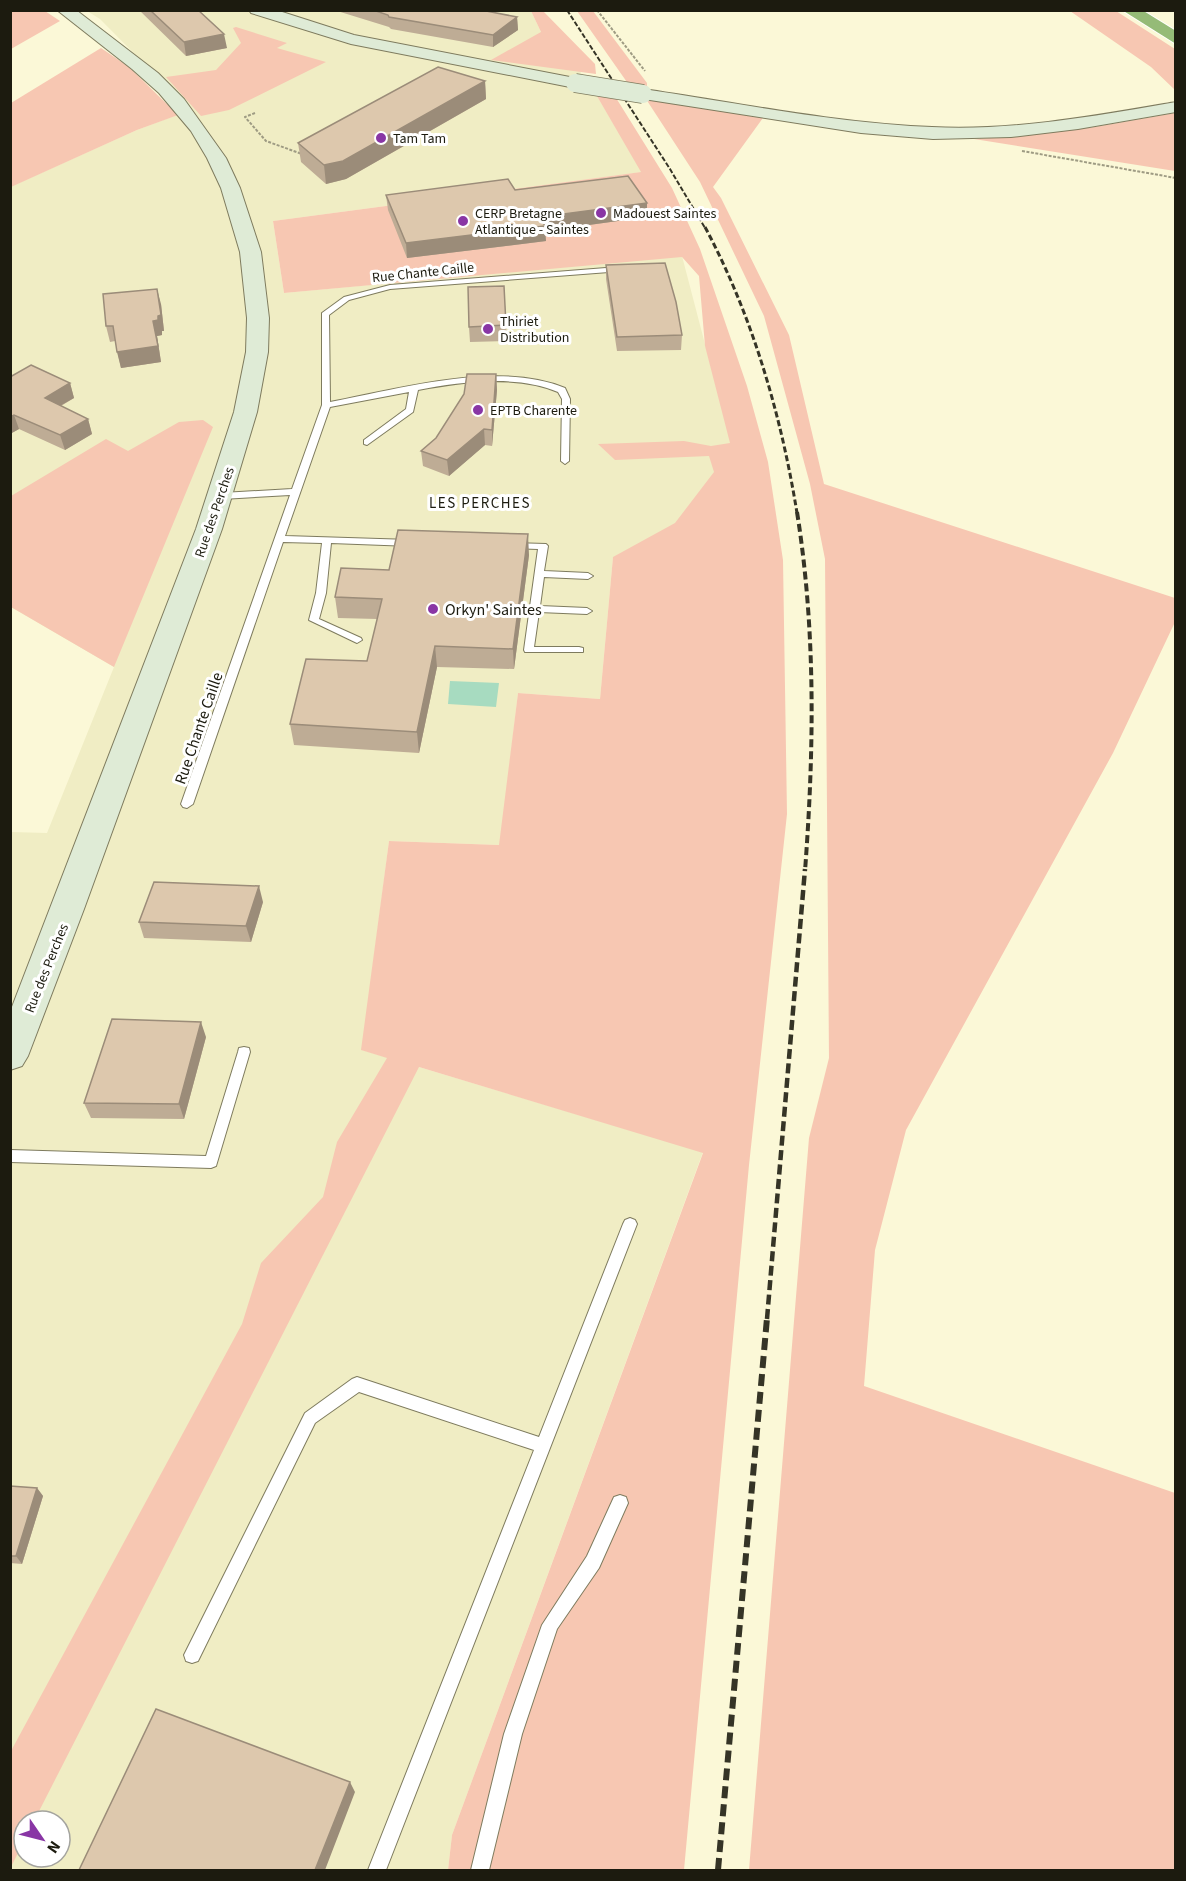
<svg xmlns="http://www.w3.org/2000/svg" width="1186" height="1881" viewBox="0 0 1186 1881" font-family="'Source Sans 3',sans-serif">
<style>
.built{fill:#f0edc4;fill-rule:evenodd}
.green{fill:#f7c7b2}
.water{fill:#a7dbc0}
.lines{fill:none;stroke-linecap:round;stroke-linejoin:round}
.lane-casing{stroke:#7e7b5e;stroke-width:2}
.secondary-casing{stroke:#7e7b5e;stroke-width:2}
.highway-casing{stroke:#fff;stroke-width:2}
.path{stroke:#9e9b83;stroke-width:2;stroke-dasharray:3 1.5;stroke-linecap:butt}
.lane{fill:#fff;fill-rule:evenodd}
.secondary{fill:#dfebd6;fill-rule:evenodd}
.highway{fill:#95bb77;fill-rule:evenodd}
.rail-far4{stroke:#353426;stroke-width:2;stroke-dasharray:5 2;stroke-linecap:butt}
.rail-far3{stroke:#353426;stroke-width:3;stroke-dasharray:6 3;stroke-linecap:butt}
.rail-far2{stroke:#353426;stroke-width:4;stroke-dasharray:8 4;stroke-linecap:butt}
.rail-far1{stroke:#353426;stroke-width:4.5;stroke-dasharray:10 4.5;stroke-linecap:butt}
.rail{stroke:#353426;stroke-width:6;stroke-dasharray:12 6;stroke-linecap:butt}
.secondary-bridge-casing{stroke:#7e7b5e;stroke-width:20;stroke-linecap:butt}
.secondary-bridge{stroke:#dfebd6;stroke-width:18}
.wall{fill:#beac95}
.shaded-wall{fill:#9b8c79}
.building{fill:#ddc8ad;stroke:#9b8c79;stroke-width:1.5}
.poi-dot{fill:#8936a5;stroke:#fff;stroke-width:2}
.labels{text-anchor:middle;stroke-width:6;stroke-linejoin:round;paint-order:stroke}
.far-poi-label{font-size:14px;fill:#1c1b0f;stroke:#fff;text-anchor:start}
.far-street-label{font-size:14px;fill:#1c1b0f;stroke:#fff}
.far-neighbourhood-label{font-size:15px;letter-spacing:1.5px;fill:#1c1b0f;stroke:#fff}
.poi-label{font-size:16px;fill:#1c1b0f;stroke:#fff;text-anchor:start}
.street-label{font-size:16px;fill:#1c1b0f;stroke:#fff}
</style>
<rect width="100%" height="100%" fill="#fbf8d7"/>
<path class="built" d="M87,11h444l10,21 25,20 28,39 48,81 -369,49 11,72 398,-37 48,184 11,119 -128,-2 -13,142 -82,-6 -18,152 -111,-4 -27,209 341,102 -251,683 -4,35h-437v-1038l36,1 67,-166 -103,-60 -1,-420 127,-57 53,-20 -90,-91zM24,1821h36v36h-36z"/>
<path class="green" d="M11,10l34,1 15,10 -49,28z
M531,11h12l52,53 1,10 -105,-14 50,-28z
M577,11h16l54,72v4l-18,-2z
M1070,11h46l59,38v41l-24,-23z
M236,27l51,16 -10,5 49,14 -97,48 -28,6 -35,-39 50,-7 25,-27 -8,-15z
M101,48l28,19 49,48 -41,15 -126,57v-84z
M594,91l19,2 59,95 28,61 47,137 21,76 15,98 4,254 -38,351 -65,705h-236l4,-35 251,-682 -284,-86 -385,754h-10v20l-13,26v-116l231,-427 19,-61 62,-66 14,-55 50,-84 -26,-8 28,-209 110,4 19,-152 82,6 13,-142 62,-34 39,-51 -5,-16 -94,4 -17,-16 86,-3 27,5 19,-3 -25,-97 -6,-70 -17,-19 -398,36 -11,-72 368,-49z
M644,96l121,19 -52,72 8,11 68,137 35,149 351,114v24l-62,131 -207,377 -31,120 -11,136 311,107v377h-426l60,-732 20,-80 -4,-499 -15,-75 -46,-168 -64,-134z
M1175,113v58l-201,-32 48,-3 72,-9z
M203,420l10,7 -99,240 -103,-60v-111l95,-57 22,12 51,-29z"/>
<path class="water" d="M450,681l49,2 -3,24 -48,-3z"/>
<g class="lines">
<g class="lane-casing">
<path id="lane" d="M606,268h3v4l-219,17 -41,11 -20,15 1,87c69,-13 168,-42 235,-14l5,11 -1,62 -4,3 -4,-3 1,-62 -4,-7c-42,-18 -96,-10 -140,-2l-5,22 -46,33 -3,-1v-4l42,-31 3,-17 -79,15 -45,129 126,4 5,3 -5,3 -80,-3 -5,50 -7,26 42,19 1,2 -5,3 -48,-23 7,-27 6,-50 -39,-1 -90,262 -6,4 -4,-1 -2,-3 109,-309 -68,4 -5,-3 5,-3 70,-4 30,-84v-92l22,-16 46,-12z
M512,543l34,1 2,2 -4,25 44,2 5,3 -5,3 -44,-2 -4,29 47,2 5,3 -5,3 -48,-2 -5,35h45l4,1v4h-58l-1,-2 14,-101 -29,-1 -2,-2z
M244,1047l5,1 1,4 -34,114 -5,2 -201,-6v-12l196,6 32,-104 1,-4z
M630,1218l5,2 2,4 -251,646h-18l166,-420 -175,-58 -44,31 -117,238 -6,2 -6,-2 -2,-6 121,-242 47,-34 5,-2 182,60 84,-213 2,-4z
M620,1495l6,2 2,6 -29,65 -42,61 -35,105 -33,136h-18l33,-136 38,-109 45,-69 27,-59z"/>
</g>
<g class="secondary-casing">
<path id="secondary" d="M57,10h19l82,63 26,26 42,59 14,30 21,64 8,66 -1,34 -11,60 -35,117 -138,380 -56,147 -6,10 -12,4v-58l186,-483 38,-117 12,-60 1,-34 -7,-66 -19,-64 -14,-30 -16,-27 -32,-38 -27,-24z
M249,10h27l78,25 221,43 6,1 3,4 -3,4 -6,1 -224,-44 -100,-31z
M643,89c95,14 192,34 289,38 82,4 163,-11 244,-25v10l-98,17 -67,8 -78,2 -72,-6 -224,-35 -3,-4 3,-4z"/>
</g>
<g class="highway-casing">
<path id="highway" d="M1122,10h20l34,21v13z"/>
</g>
<path class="path" d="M597,10l48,61
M255,113l-10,4 21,24 36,13
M1022,151l154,27"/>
<use href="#lane" class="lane"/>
<use href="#secondary" class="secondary"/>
<use href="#highway" class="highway"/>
<path class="rail-far4" d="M567,10l103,159 35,59"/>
<path class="rail-far3" d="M705,227c47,88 76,187 92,286"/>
<path class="rail-far2" d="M797,512c19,119 17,239 8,359"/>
<path class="rail-far1" d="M767,1319l38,-450"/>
<path class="rail" d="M718,1870l49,-552"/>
<g class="secondary-bridge-casing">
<path id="secondary-bridge" d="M575,83l68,11"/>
</g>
<use href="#secondary-bridge" class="secondary-bridge"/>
</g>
<path class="wall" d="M139,10h59l29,38 -41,8z
M334,10h147l36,7 1,13 -25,17 -102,-18 -2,-2z
M485,81l1,18 -140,80 -20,5 -25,-22 -3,-19z
M515,190l132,13v14l-102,14 1,10 -139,17 -19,-48 -2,-15z
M606,265l76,70 -1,15 -64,1 -11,-72z
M504,286l3,55 -37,1 -1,-15z
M161,304l3,27h-2v4l-5,1 4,26 -40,6 -6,-27 -5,1 -4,-16z
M496,374l1,16 -5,56 -7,-1 -36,31 -26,-10 -2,-15 15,-13z
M10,377l60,6 4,15 -13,8 27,13 4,15 -27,16 -46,-21 -9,5z
M529,555l-15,114 -77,-2 -18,86 -125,-8 -4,-21 77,-63 10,-42 -39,-1 -3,-21 54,-27z
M263,902l-12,40 -107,-4 -5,-16z
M206,1037l-22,82 -93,-1 -7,-15z
M10,1486l27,2 6,8 -21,68 -12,-1z"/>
<path class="shaded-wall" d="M517,17l1,13 -25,17v-12z
M224,34l3,14 -41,8 -2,-14z
M485,81l1,18 -140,80 -20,5 -2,-19z
M647,203v14l-102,14 1,10 -139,17 -1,-15 134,-26z
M157,289l4,15 3,27h-2v4l-5,1 4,26 -40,6 -4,-16 36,-31z
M496,374l1,16 -5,56v-16z
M70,383l4,15 -25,14 -4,-14z
M14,415l5,14 -9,5v-17z
M88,419l4,15 -27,16 -5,-15z
M484,429l1,16 -36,31 -2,-16z
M528,534l1,21 -15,114 -1,-20z
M435,646l2,21 -18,86 -2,-21z
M259,886l4,16 -12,40 -5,-16z
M201,1022l5,15 -22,82 -5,-15z
M37,1488l6,8 -21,68 -6,-8z
M350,1782l5,10 -30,78h-10z"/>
<path class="building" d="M150,10h48l26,24 -40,8z
M373,10h108l36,7 -24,18 -104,-18 -1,-2z
M438,67l47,14 -142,80 -19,4 -26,-22z
M628,176l19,27 -107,14 5,9 -139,17 -20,-48 122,-16 7,11z
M665,263l11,39 6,33 -65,2 -11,-72z
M504,286l2,39 -37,2 -1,-40z
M157,289l4,26 -3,1v4l-5,1 5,25 -41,6 -4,-26h-7l-3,-32z
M31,365l39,18 -25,15 43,21 -28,16 -46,-20 -4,2v-40z
M467,374h29l-4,56 -8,-1 -37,31 -26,-9 15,-13 28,-44z
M398,530l130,4 -15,115 -78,-3 -18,86 -127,-8 16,-65 61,2 15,-62 -47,-2 6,-29 48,2z
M154,882l105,4 -13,40 -107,-4z
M112,1019l89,3 -22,82 -95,-1z
M10,1486l27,2 -21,68h-6z
M156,1709l194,73 -35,88h-236z"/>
<g class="poi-dot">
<circle cx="381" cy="138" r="6"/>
<circle cx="601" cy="213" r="6"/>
<circle cx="463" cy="221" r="6"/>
<circle cx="488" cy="329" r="6"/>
<circle cx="478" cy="410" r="6"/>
<circle cx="433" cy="609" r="6"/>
</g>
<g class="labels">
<g class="far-poi-label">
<text x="393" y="143">Tam Tam</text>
<text x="475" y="218">CERP Bretagne<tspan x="475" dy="16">Atlantique - Saintes</tspan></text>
<text x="613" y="218">Madouest Saintes</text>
<text x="500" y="326">Thiriet<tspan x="500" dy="16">Distribution</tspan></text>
<text x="490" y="415">EPTB Charente</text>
</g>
<g class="far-street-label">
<text transform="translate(423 272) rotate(-6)" y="5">Rue Chante Caille</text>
<text transform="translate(214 512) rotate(-71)" y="5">Rue des Perches</text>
<text transform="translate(46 968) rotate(-68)" y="5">Rue des Perches</text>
</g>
<g class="far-neighbourhood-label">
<text x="480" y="508">LES PERCHES</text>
</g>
<g class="poi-label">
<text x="445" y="615">Orkyn' Saintes</text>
</g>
<g class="street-label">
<text transform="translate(198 728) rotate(-71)" y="6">Rue Chante Caille</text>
</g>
</g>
<rect width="1186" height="1881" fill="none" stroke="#1c1b0f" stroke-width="24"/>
<g transform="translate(42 1839) rotate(125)"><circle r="28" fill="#ffffff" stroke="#a4a49f" stroke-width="1.5"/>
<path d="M0-4.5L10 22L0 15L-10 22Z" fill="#8936a5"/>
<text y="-9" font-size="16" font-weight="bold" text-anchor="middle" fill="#1c1b0f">N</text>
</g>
</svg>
